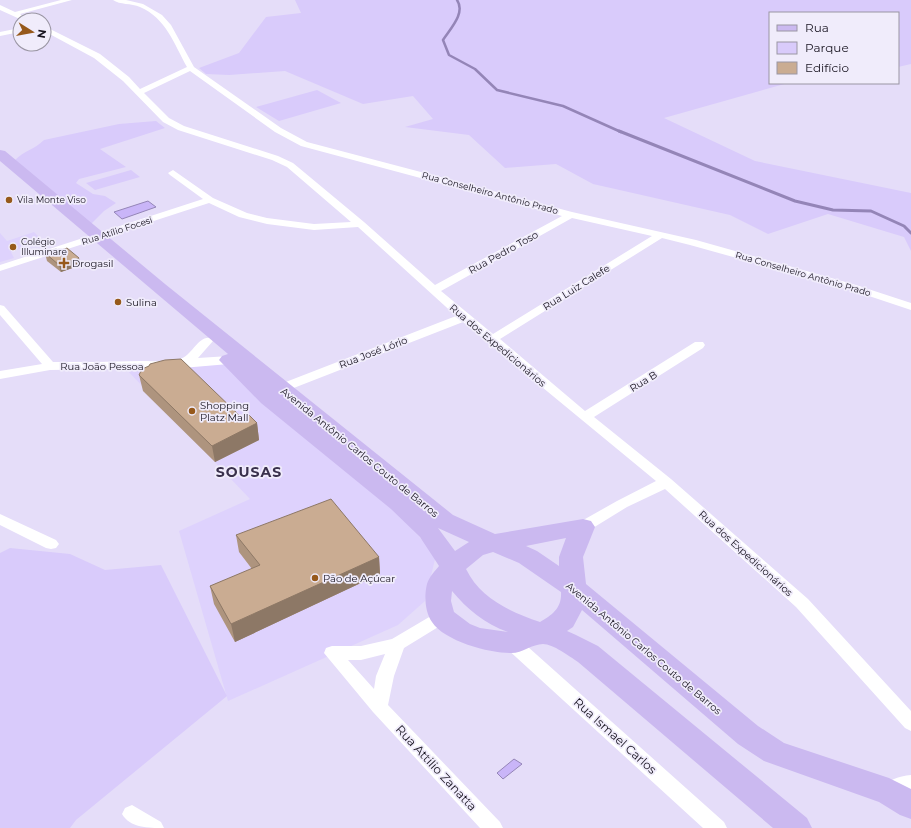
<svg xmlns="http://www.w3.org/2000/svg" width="911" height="828" viewBox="0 0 911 828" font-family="Montserrat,sans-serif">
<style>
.built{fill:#ded2fd}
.green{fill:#d9cbfb}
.water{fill:#c9b5f8;stroke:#9485b7}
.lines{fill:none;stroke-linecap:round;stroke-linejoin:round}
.stream-far1{stroke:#9485b7;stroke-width:2.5}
.stream{stroke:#9485b7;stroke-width:3}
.minor{fill:#fff;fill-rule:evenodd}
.primary{fill:#cbb9f0;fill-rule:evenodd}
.wall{fill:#ae947e}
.shaded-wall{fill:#8d7866}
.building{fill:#caac92;stroke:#8d7866}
.poi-dot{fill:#96591b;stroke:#f0ecfb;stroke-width:1.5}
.labels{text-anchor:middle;stroke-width:3.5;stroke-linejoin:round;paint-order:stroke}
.far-street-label{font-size:9px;fill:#181420;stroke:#f0ecfb}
.far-poi-label{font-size:9px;fill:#181420;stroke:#f0ecfb;text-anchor:start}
.street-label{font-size:10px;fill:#181420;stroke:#f0ecfb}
.poi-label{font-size:10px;fill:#181420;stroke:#f0ecfb;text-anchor:start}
.near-street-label{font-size:12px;fill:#181420;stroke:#f0ecfb}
.district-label{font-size:14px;font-weight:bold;letter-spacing:1px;fill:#39304c;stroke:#f0ecfb}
</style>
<rect width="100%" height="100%" fill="#e5ddf9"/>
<path class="built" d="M34,232l9,9 -32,11 3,6 -14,4v-29l7,8z
M227,363l149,127 60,65 -11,46 -27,24 -170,76 -49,-170 71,-32 -125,-131z"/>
<path class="green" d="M295,0h616v64l-13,3v-54h-128v70h18l-124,35 91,43 156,32v58l-7,-14 -76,-23 -60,20 -38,-19 -137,-31 -37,-20 -51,4 -36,-33 -64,-8 28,-8 -20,-23 -50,8 -78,-33 -56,4 -23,-1 -7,-6 40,-15 27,-36 35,-4z
M317,90l24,13 -62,18 -23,-14z
M156,121l9,7 -65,21 26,18 -47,12 -3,4 17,11 12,2 11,7 -12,8 -14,14 -75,-65c9,-9 20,-11 29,-20l75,-16z
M131,170l9,7 -45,13 -9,-7z
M10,548l60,6 35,16 56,-5 66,131 -151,124 -6,8h-70v-275z"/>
<path class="water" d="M148,201l8,6 -34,12 -8,-7z
M514,759l8,5 -19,15 -6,-6z"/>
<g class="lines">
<path class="stream-far1" d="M457,0c9,13 -7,29 -14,40l6,15 26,14 22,21 66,16 58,26"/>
<path class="stream" d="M619,131l176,70 38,9 38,1 33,15 7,7"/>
<path class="minor" d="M61,0h11l-52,14 5,4 -3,2 -22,-10v-5l15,7z
M113,0h13l17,4 19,11 9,10 23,42 87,61 26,14 265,70 124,28 160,45 55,18v7l-63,-21 -158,-44 -28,-7 -162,101 85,72 110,-69h8l2,3 -2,3 -109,69 77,62 137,120 103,112v20l-6,-3 -109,-121 -131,-118 -38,18 -39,24 -5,1 -5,-1 -2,-4 2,-4 39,-22 39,-20 -193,-159 -177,69h-8l-2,-3 2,-3 178,-69 -98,-89 -44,3 -47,-6 -28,-7 -30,-14 -209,68v-6l203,-66 -33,-24 -2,-2 5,-3 40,28 34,15 20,5 47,6 37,-2 -64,-55 -15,-7 -94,-30 -15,-8 -40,-41 -29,-23 -50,-27v-5l56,28 29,23 11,12 47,-22c-13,-23 -21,-49 -47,-60 -9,-4 -20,-2 -27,-7zM190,71l85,61 26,14 261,70 -127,69 -71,-63 -71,-59 -15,-7 -94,-30 -15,-8 -25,-25zM572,218l80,18 -159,98 -52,-43z
M20,28v4l-20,4v-4z
M0,305l4,1 49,56c29,0 58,0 87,-1 11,0 29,1 40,-2 12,-3 18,-24 31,-21l2,3 -15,17 31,-2 4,1 2,3 -2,3 -4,1 -47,4 -132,2 -50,9v-8l42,-7 -42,-49z
M0,514l56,26 3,4 -3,4 -5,1 -5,-1 -46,-23z
M442,611l6,2 2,4 -2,4 -44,27 -10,28 -6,29 112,117 3,6h-23l-107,-116 -49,-59 2,-5 6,-2h29l31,-7 44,-26zM385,654l-9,22 -2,13 -26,-29h13z
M512,637l6,1 206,184 3,6h-24l-197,-180 -2,-5 2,-5z
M911,775v16l-6,1 -16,8 -7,-2 -2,-6c5,-12 19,-16 31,-17z
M132,805l29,17 3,6c-16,0 -34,0 -42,-14l3,-6z"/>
<path class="primary" d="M0,150l5,1 160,133 288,231 42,19 88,-15 8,2 4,6 -12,30 3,27 172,142 26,17 105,35 22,11v30l-11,-4 -21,-13 -115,-41 -26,-17 -156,-134 -9,17 -6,4 9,4 22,11 209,172 5,10h-39l-195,-166c-9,-6 -25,-18 -35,-18 -11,0 -22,10 -33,9 -21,0 -66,-12 -78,-31 -7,-10 -8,-26 -5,-38 2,-7 8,-13 12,-18l-19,-29 -29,-28 -130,-106 -42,-43 3,-4 6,-2 -228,-193zM438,528l31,14 -14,9zM566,538l-7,19v9l-22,-15 -11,-5zM493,552l26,11 42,29c1,16 -9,23 -21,30 -30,-10 -60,-24 -74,-53l17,-14zM452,591c15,18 33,33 56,41l-28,-4 -10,-4 -16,-12 -3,-11z"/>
</g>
<path class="wall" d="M45,253l36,12 -20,7 -14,-11z
M149,366l92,51 16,6 2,17 -44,22 -72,-71 -4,-16z
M236,535l143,22 1,17 -145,68 -21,-38 -4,-18 42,-17 -13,-17z"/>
<path class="shaded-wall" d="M79,258l2,7 -20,7 -2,-7z
M257,423l2,17 -44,22 -3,-16z
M379,557l1,17 -145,68 -4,-18z"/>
<path class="building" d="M67,248l12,10 -20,7 -14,-12 11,-4 3,2z
M181,359l60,58 8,-2 8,8 -45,23 -73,-71 3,-6 7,-3 1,-2 15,-4z
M331,499l48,58 -148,67 -21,-38 50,-21 -24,-30z"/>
<g class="poi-dot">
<circle cx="9" cy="200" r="4"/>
<circle cx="13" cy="247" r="4"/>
<path d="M62 257h4v4h4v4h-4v4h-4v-4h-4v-4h4z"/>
<circle cx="118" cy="302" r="4"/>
<circle cx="192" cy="411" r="4"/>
<circle cx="315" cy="578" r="4"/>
</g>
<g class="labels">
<g class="far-street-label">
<text transform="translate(490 193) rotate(15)" y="3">Rua Conselheiro Antônio Prado</text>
<text transform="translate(117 231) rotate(-18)" y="3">Rua Atílio Focesi</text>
<text transform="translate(803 274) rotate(16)" y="3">Rua Conselheiro Antônio Prado</text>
</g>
<g class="far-poi-label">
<text x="17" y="203">Vila Monte Viso</text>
<text x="21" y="245">Colégio<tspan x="21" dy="10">Illuminare</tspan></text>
</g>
<g class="street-label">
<text transform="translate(503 252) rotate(-29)" y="4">Rua Pedro Toso</text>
<text transform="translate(576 287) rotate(-32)" y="4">Rua Luiz Calefe</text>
<text transform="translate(498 345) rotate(40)" y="4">Rua dos Expedicionários</text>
<text transform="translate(373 352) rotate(-21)" y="4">Rua José Lório</text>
<text x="102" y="370">Rua João Pessoa</text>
<text transform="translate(643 381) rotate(-32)" y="4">Rua B</text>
<text transform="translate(360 452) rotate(39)" y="4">Avenida Antônio Carlos Couto de Barros</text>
<text transform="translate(746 553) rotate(42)" y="4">Rua dos Expedicionários</text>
<text transform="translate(644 648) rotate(40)" y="4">Avenida Antônio Carlos Couto de Barros</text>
</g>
<g class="poi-label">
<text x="72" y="267">Drogasil</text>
<text x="126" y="306">Sulina</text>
<text x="200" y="409">Shopping<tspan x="200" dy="12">Platz Mall</tspan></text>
<text x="323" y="582">Pão de Açúcar</text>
</g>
<g class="near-street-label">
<text transform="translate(615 736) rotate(42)" y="4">Rua Ismael Carlos</text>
<text transform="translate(436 768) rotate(47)" y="4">Rua Attilio Zanatta</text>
</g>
<g class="district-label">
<text x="249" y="477">SOUSAS</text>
</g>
</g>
<rect x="769" y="12" width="130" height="72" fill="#f0ecfb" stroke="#9a96a3"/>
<rect x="777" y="25" width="20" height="6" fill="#cbb9f0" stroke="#9a96a3"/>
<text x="805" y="32" font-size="12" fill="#181420">Rua</text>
<rect x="777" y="42" width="20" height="12" fill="#d9cbfb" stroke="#9a96a3"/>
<text x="805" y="52" font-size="12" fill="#181420">Parque</text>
<rect x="777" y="62" width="20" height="12" fill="#caac92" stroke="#9a96a3"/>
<text x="805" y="72" font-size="12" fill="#181420">Edifício</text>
<g transform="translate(32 32) rotate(101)"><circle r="19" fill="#f0ecfb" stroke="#9a96a3"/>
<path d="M0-3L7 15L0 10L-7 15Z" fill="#96591b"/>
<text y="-6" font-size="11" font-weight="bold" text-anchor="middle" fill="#181420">N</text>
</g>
</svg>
